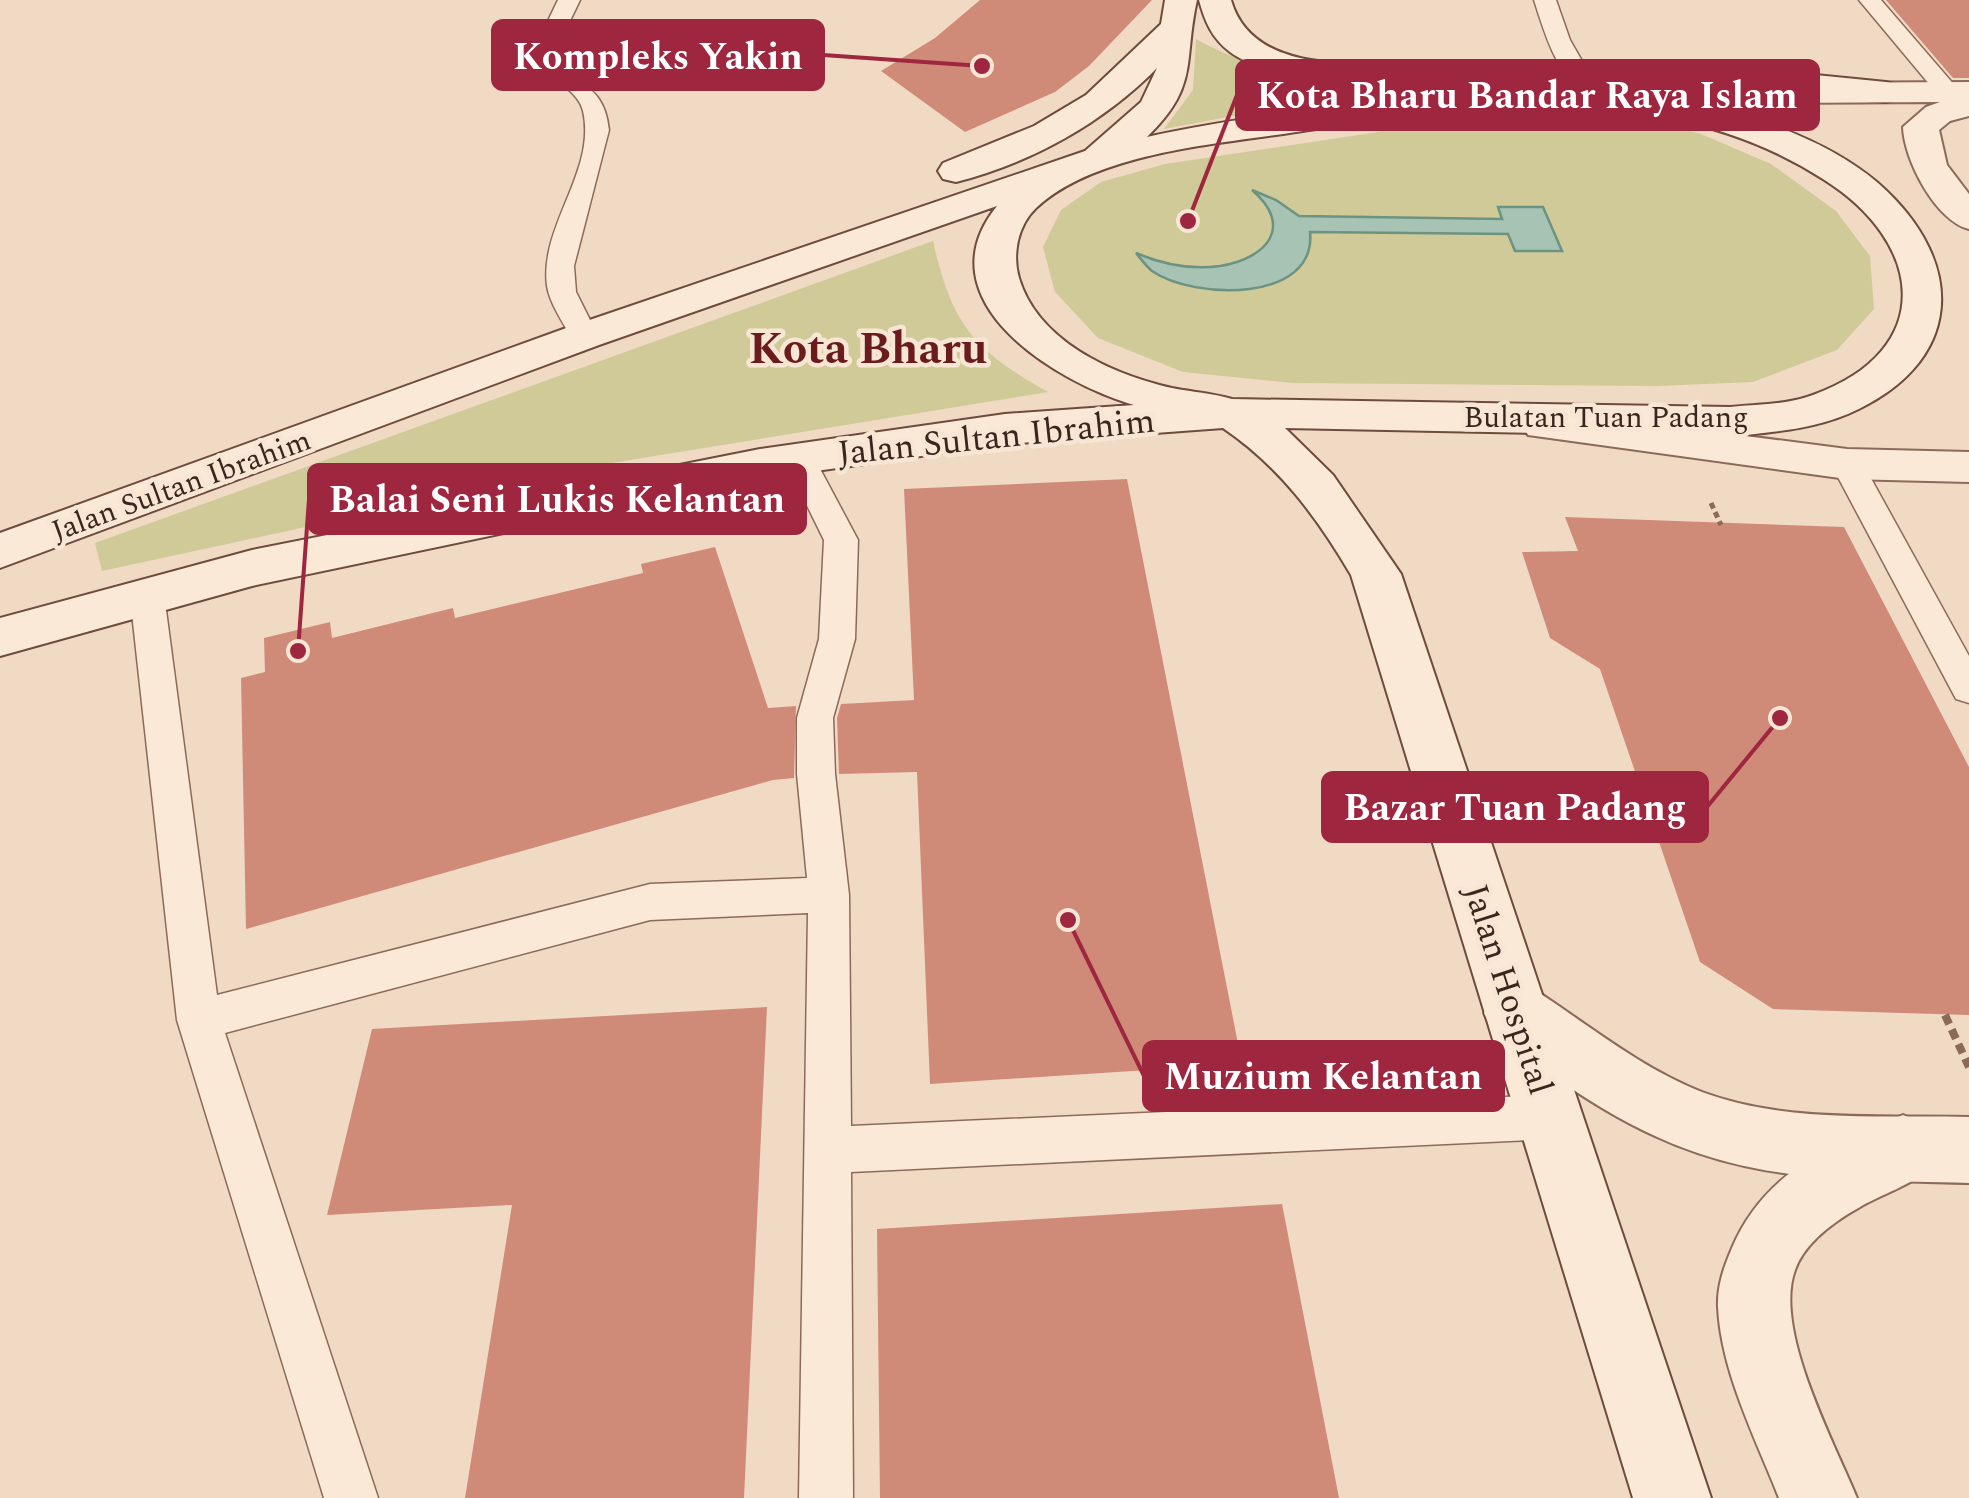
<svg xmlns="http://www.w3.org/2000/svg" width="1969" height="1498" viewBox="0 0 1969 1498" font-family="Spectral,serif">
<style>
.green{fill:#cfca97}
.water{fill:#a6c3b4;stroke:#6c9281;stroke-width:2.5}
.building{fill:#d08a78}
.lines{fill:none;stroke-linecap:round;stroke-linejoin:round}
.service-casing{stroke:#8c6a59;stroke-width:3}
.minor-casing{stroke:#8c6a59;stroke-width:4}
.tertiary-casing{stroke:#8c6a59;stroke-width:4}
.secondary-casing{stroke:#6e4b3c;stroke-width:4}
.path-far1{stroke:#8c6a59;stroke-width:5;stroke-dasharray:6 4;stroke-linecap:butt}
.path{stroke:#8c6a59;stroke-width:8;stroke-dasharray:10 6;stroke-linecap:butt}
.service{fill:#fae9d7;fill-rule:evenodd}
.minor{fill:#fae9d7;fill-rule:evenodd}
.tertiary{fill:#fae9d7;fill-rule:evenodd}
.secondary{fill:#fae9d7;fill-rule:evenodd}
.labels{text-anchor:middle;stroke-width:9;stroke-linejoin:round;paint-order:stroke}
.far-street-label{font-size:30px;fill:#3b261e;stroke:#f7e6d4}
.street-label{font-size:35px;fill:#3b261e;stroke:#f7e6d4}
.far-town-label{font-size:45px;font-weight:bold;fill:#6a1b1b;stroke:#f7e6d4}
.leader{fill:none;stroke:#9e263f;stroke-width:4}
.callout-dot{fill:#9e263f;stroke:#f7e6d4;stroke-width:4}
.callout{fill:#9e263f;stroke:#9e263f;stroke-width:4}
.callout-label{font-size:38px;text-anchor:middle;font-weight:bold;fill:#fff}
</style>
<rect width="100%" height="100%" fill="#f0dac4"/>
<path class="green" d="M1196,39c79,44 146,38 233,41l11,5 -105,12 -171,32 29,-39z
M1533,113l85,2 83,19 70,30 65,47 34,45 4,53 -37,41 -84,32 -95,4 -365,-3 -110,-11 -85,-34 -43,-46 -12,-45 18,-37 40,-28 64,-18 287,-43z
M933,241c19,85 41,109 115,151l-479,78 -467,101 -7,-28z"/>
<path class="water" d="M1252,190l24,10 23,16 203,3 -4,-12h45l19,44h-47l-7,-17 -198,-2c7,71 -116,68 -158,39 -6,-5 -11,-12 -16,-18 26,11 56,17 84,13 48,-8 74,-40 32,-76z"/>
<path class="building" d="M980,0h172l-63,66 -34,26 -90,40 -84,-61 54,-33z
M1886,0h83v78h-16z
M1127,479l115,585 -312,20 -13,-312 -78,2 -2,-56 4,-14 73,-4 -10,-211z
M1565,517l279,10 125,240v248l-196,-6 -73,-47 -100,-293 -50,-31 -28,-86 56,-1z
M715,547l53,161 28,-2 -2,72 -21,2 -527,149 -5,-251 24,-6 -1,-34 66,-16 2,16 121,-30 2,10 188,-45 -2,-9z
M767,1007l-23,491h-279l47,-293 -185,10 45,-186z
M1282,1204l57,294h-459l-3,-269z"/>
<g class="lines">
<g class="service-casing">
<path id="service" d="M558,0h22l-26,54c21,34 50,28 55,76l-35,136 2,26 22,44 -4,6h-20l-4,-6c-8,-16 -20,-32 -23,-50 -8,-60 50,-115 36,-175 -5,-23 -40,-35 -51,-57z
M1534,0h22l14,40 20,35 -4,5 -8,2c-22,-6 -37,-61 -44,-82z
M1859,0h22l75,87 4,5 -4,5h-16z
M799,447l11,3 48,90 -3,99 -22,79 2,56 14,121 2,231 699,-31 16,6 7,16 -7,16 -16,6 -699,33 2,326h-54l9,-585 -158,7 -425,113 153,465h-54l-147,-478 -47,-425 5,-9 12,-3 12,3 5,9 53,400 433,-111 157,-6 -10,-104v-56l22,-79 5,-99 -41,-83 5,-7z
M1847,454l11,3 5,7 106,192v47l-13,-4 -125,-235 5,-7z"/>
</g>
<g class="minor-casing">
<path id="minor" d="M1544,410l303,39 122,3v30l-122,-3 -319,-44 -6,-10 6,-10z
M1516,984l22,8c53,35 105,77 164,100 83,31 180,23 267,25v66c-172,-4 -265,-1 -413,-105 -27,-20 -58,-34 -72,-65l10,-21z"/>
</g>
<g class="tertiary-casing">
<path id="tertiary" d="M1969,82v34l-19,5 -11,9 8,35 22,29v35c-33,-8 -65,-69 -66,-102l23,-20 14,-5 -367,2 -12,-3 -5,-7 5,-7 12,-3z
M1903,1115l24,10 10,23c-3,6 -5,16 -9,21 -10,13 -52,28 -68,38 -25,14 -55,35 -65,63 -22,59 39,172 62,228h-78c-23,-59 -58,-126 -61,-191 -1,-21 6,-40 14,-59 32,-76 99,-104 171,-133z"/>
</g>
<g class="secondary-casing">
<path id="secondary" d="M1165,0h32c-14,62 3,86 -50,137 52,-12 104,-19 156,-27 125,-20 250,-40 375,-12 69,16 146,39 200,85 91,80 86,181 -30,231 -38,16 -78,18 -118,23l-445,-9 48,47 68,99 310,924h-78l-282,-923c-34,-58 -72,-109 -128,-147l-218,16 -245,35 -508,107 -252,70v-38l252,-68 508,-101 245,-35 129,-9c-76,-22 -214,-104 -137,-199l-398,139 -599,223v-35l569,-206 516,-176 56,-49 16,-34c-54,55 -126,95 -201,114l-13,-3 -5,-8 5,-8 91,-37 52,-31 75,-71zM1537,104c100,2 201,20 286,75 101,63 115,171 -10,216 -26,10 -55,9 -83,12l-498,-8c-20,-6 -40,-7 -60,-11 -61,-14 -134,-47 -153,-110 -7,-24 -1,-53 17,-70 60,-56 183,-64 260,-76 81,-12 160,-25 241,-28z
M1199,0h32c23,81 143,62 209,62l12,3 5,7 -5,7c-49,12 -181,4 -222,-27 -18,-14 -25,-30 -31,-52z
M1630,65l106,2 150,15 12,3 5,7 -5,7 -12,3 -150,-15 -118,-5 -5,-7 5,-7z"/>
</g>
<path class="path-far1" d="M1711,503l10,22"/>
<path class="path" d="M1945,1015l24,52"/>
<use href="#service" class="service"/>
<use href="#minor" class="minor"/>
<use href="#tertiary" class="tertiary"/>
<use href="#secondary" class="secondary"/>
</g>
<g class="labels">
<g class="far-street-label">
<text x="1606" y="427">Bulatan Tuan Padang</text>
<text transform="translate(181 485) rotate(-20)" y="10">Jalan Sultan Ibrahim</text>
</g>
<g class="street-label">
<text transform="translate(996 436) rotate(-6)" y="12">Jalan Sultan Ibrahim</text>
<text transform="translate(1509 989) rotate(72)" y="12">Jalan Hospital</text>
</g>
<g class="far-town-label">
<text x="868" y="363">Kota Bharu</text>
</g>
</g>
<path class="leader" d="M982 66L823 55M1188 221L1237 95M298 651L309 499M1780 718L1707 807M1068 920L1144 1076"/>
<g class="callout-dot">
<circle cx="982" cy="66" r="10"/>
<circle cx="1188" cy="221" r="10"/>
<circle cx="298" cy="651" r="10"/>
<circle cx="1780" cy="718" r="10"/>
<circle cx="1068" cy="920" r="10"/>
</g>
<g class="callout">
<rect x="493" y="21" width="330" height="68" rx="10"/>
<rect x="1237" y="61" width="581" height="68" rx="10"/>
<rect x="309" y="465" width="496" height="68" rx="10"/>
<rect x="1323" y="773" width="384" height="68" rx="10"/>
<rect x="1144" y="1042" width="359" height="68" rx="10"/>
</g>
<g class="callout-label">
<text x="658" y="69">Kompleks Yakin</text>
<text x="1527" y="108">Kota Bharu Bandar Raya Islam</text>
<text x="557" y="512">Balai Seni Lukis Kelantan</text>
<text x="1515" y="820">Bazar Tuan Padang</text>
<text x="1323" y="1089">Muzium Kelantan</text>
</g>
</svg>
